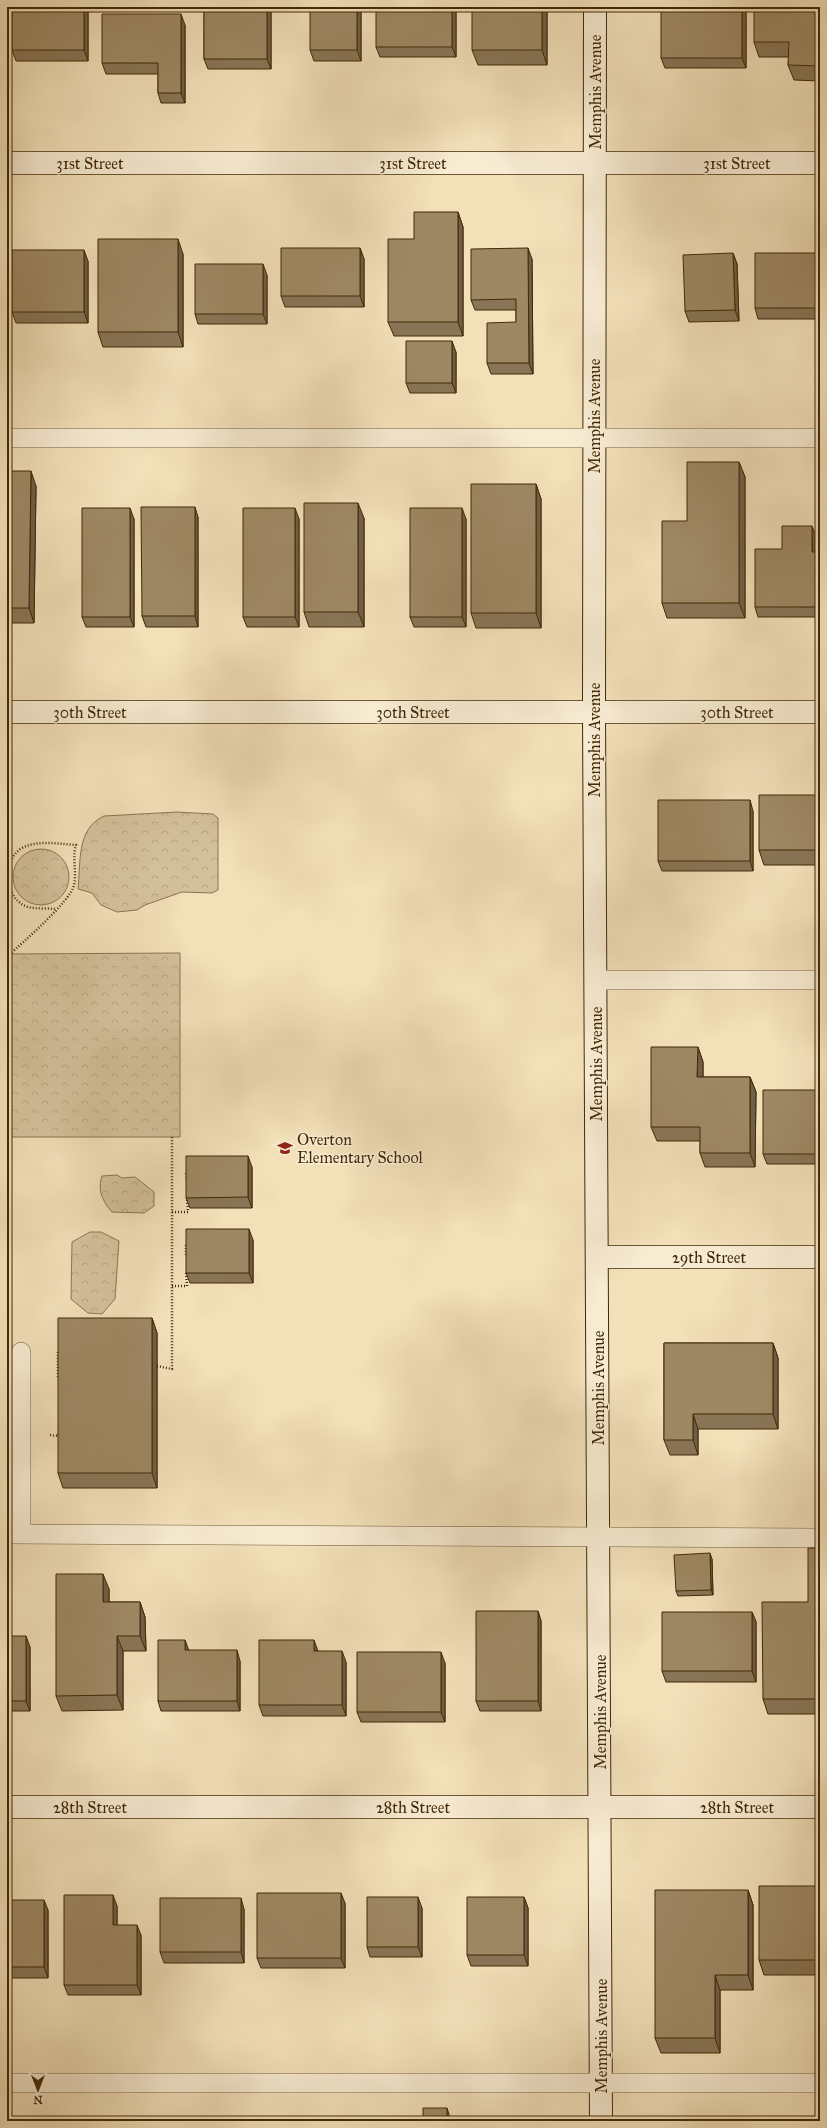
<svg xmlns="http://www.w3.org/2000/svg" width="827" height="2128" viewBox="0 0 827 2128" font-family="'IM FELL Great Primer',serif">
<style>
.park{fill:url(#park-crowns);stroke:#8b7551}
.lines{fill:none;stroke-linecap:round;stroke-linejoin:round}
.lane-casing{stroke:#6e5734;stroke-width:20}
.street-casing{stroke:#6e5734;stroke-width:24}
.secondary-casing{stroke:#422907;stroke-width:24}
.path{stroke:#422907;stroke-width:2.5;stroke-dasharray:1 2;stroke-linecap:butt}
.lane{stroke:#f7ebd2;stroke-width:19}
.street{stroke:#f7ebd2;stroke-width:22}
.secondary{stroke:#f7ebd2;stroke-width:22}
.wall{fill:#887556;stroke:#422907}
.shaded-wall{fill:#6f5f46;stroke:#422907}
.building{fill:#9e8864;stroke:#422907}
.labels{text-anchor:middle;stroke-width:3;stroke-linejoin:round;paint-order:stroke}
.street-label{font-size:16px;fill:#422907;stroke:#f7ebd2}
.poi-label{font-size:16px;fill:#422907;stroke:#f7ebd2;text-anchor:start}
</style>
<defs>
<pattern id="park-crowns" width="20" height="18" patternUnits="userSpaceOnUse"><rect width="20" height="18" fill="#d4c19b"/><path d="M2 6a3 3 0 1 1 6 0M12 15a3 3 0 1 1 6 0" fill="none" stroke="#b7a684"/></pattern>
</defs>
<rect width="100%" height="100%" fill="#f2e0b9"/>
<filter id="stains"><feTurbulence type="fractalNoise" baseFrequency=".005" numOctaves="4"/><feColorMatrix values="0 0 0 0 .2 0 0 0 0 .09 0 0 0 0 .02 0 0 0 .5 -.17"/></filter>
<radialGradient id="worn" r=".72"><stop offset=".6" stop-color="#630" stop-opacity="0"/><stop offset="1" stop-color="#630" stop-opacity=".3"/></radialGradient>
<path class="park" d="M177,812l36,2 5,4v72l-6,3 -30,-1 -37,13 -8,5 -20,2 -16,-7 -9,-12 -14,-4c3,-27 -2,-60 26,-73z
M13 877a28 28 0 1 1 56 0a28 28 0 1 1-56 0Z
M180,953v184h-173v-183z
M117,1175l5,3 13,-1 19,15v14l-10,7 -32,-1c-9,-10 -15,-22 -10,-36z
M90,1232h11l18,9 -4,58 -13,15 -14,-1 -17,-14 1,-57z"/>
<g class="lines">
<g class="lane-casing">
<path id="lane" d="M7,438h813
M596,980h224
M21,1352v182
M7,1534l813,4
M7,2083h813"/>
</g>
<g class="street-casing">
<path id="street" d="M7,163h813
M7,712h813
M597,1257h223
M7,1807h813"/>
</g>
<g class="secondary-casing">
<path id="secondary" d="M595,7l-1,705 7,1409"/>
</g>
<path class="path" d="M7,1006h2v-51c14,-13 62,-54 65,-70 3,-13 -2,-27 2,-40 -16,-1 -36,-5 -52,2 -23,11 -21,52 4,60 8,2 19,1 28,2
M186,1173l1,7
M172,1212h16l-1,-15
M186,1245v11
M172,1286h15l-1,-15
M58,1352v26
M157,1366l15,3v-232
M50,1435l8,1v-3"/>
<use href="#lane" class="lane"/>
<use href="#street" class="street"/>
<use href="#secondary" class="secondary"/>
</g>
<path class="wall" d="M88,7v54h-72l-4,-11z
M204,7h66l1,3v59h-63l-4,-10z
M361,7v54h-47l-4,-11z
M456,7v50h-76l-4,-10 26,-38z
M547,7v58h-69l-6,-15z
M746,7v61h-81l-4,-10z
M820,7v74l-26,-1 -6,-15 1,-8h-30l-5,-15z
M185,25v78h-24l-3,-10v-19h-52l-4,-11z
M458,212l5,15v109h-69l-6,-14z
M360,248l4,11v48h-79l-4,-11z
M733,253l4,11 2,57 -50,1 -4,-11z
M820,253v66h-62l-3,-11z
M183,254v93h-80l-5,-15z
M532,259l1,115h-42l-4,-11 29,-41v-12h-41l-4,-10z
M88,261v62h-72l-4,-11z
M267,275v49h-69l-3,-10z
M456,352v41h-46l-4,-10z
M739,462l6,15v141h-78l-5,-15 25,-82z
M7,471l29,15 -2,137h-27z
M536,484l5,15v129h-65l-5,-15z
M198,517v110h-52l-4,-11z
M364,518v109h-55l-5,-15z
M134,519v108h-48l-4,-10z
M299,519v108h-52l-4,-10z
M466,519v108h-52l-4,-10z
M816,536v16h4v65h-62l-3,-10 27,-58z
M820,795v70h-56l-5,-15z
M753,811v60h-91l-4,-10z
M698,1047l5,15v15h47l6,15 -1,75h-50l-5,-14v-12h-43l-6,-14z
M820,1090v74h-53l-4,-10z
M252,1167v41h-62l-4,-10z
M253,1240v43h-63l-4,-10z
M152,1318l5,15v155h-94l-5,-15z
M664,1343h109l5,15v71h-80v26h-28l-6,-15z
M820,1548v166h-52l-5,-15 45,-97z
M712,1559l1,36 -35,1 -2,-5z
M109,1589v13h31l5,15 1,34h-23v59l-61,1 -6,-15z
M538,1611l3,10v90h-61l-4,-10z
M752,1612l4,10v60h-90l-4,-11z
M7,1636l23,11v64h-23z
M185,1640l3,10 52,11v50h-79l-3,-10z
M318,1651l28,11v54h-83l-4,-11z
M445,1663v59h-84l-4,-10z
M820,1886v89h-56l-5,-15z
M748,1890l5,15v85h-33v63h-59l-6,-15z
M524,1897l4,11v58h-57l-4,-11z
M7,1900l41,10v68h-41z
M345,1903v65h-84l-4,-10z
M117,1906v19l24,10v60h-73l-4,-10z
M422,1908v49h-52l-3,-10z
M244,1909v54h-80l-4,-11z"/>
<path class="shaded-wall" d="M84,7h4v54l-4,-11z
M267,7h3l1,3v59l-4,-10z
M357,7h4v54l-4,-11z
M452,7h4v50l-4,-10z
M542,7h5v58l-5,-15z
M742,7h4v61l-4,-10z
M181,14l4,11v78l-4,-10z
M458,212l5,15v109l-5,-14z
M178,239l5,15v93l-5,-15z
M360,248l4,11v48l-4,-11z
M528,248l4,11 1,115 -4,-11z
M84,250l4,11v62l-4,-11z
M733,253l4,11 2,57 -4,-11z
M263,264l4,11v49l-4,-10z
M452,341l4,11v41l-4,-10z
M739,462l6,15v141l-6,-15z
M31,471l5,15 -2,137 -5,-15z
M536,484l5,15v129l-5,-15z
M358,503l6,15v109l-6,-15z
M195,507l3,10v110l-3,-11z
M130,508l4,11v108l-4,-10z
M295,508l4,11v108l-4,-10z
M462,508l4,11v108l-4,-10z
M812,526l4,10v26l-4,-10z
M750,800l3,11v60l-3,-10z
M698,1047l5,15v30l-6,-15z
M750,1077l6,15 -1,75 -5,-14z
M248,1156l4,11v41l-4,-11z
M249,1229l4,11v43l-4,-10z
M152,1318l5,15v155l-5,-15z
M773,1343l5,15v71l-5,-15z
M693,1414l5,15v26l-5,-15z
M710,1553l2,6 1,36 -2,-5z
M103,1574l6,15v28l-6,-15z
M140,1602l5,15 1,34 -6,-15z
M538,1611l3,10v90l-3,-10z
M752,1612l4,10v60l-4,-11z
M26,1636l4,11v64l-4,-10z
M117,1636l6,15v59l-6,-15z
M185,1640l4,11 -4,-1z
M314,1640l4,11h-4z
M237,1650l3,11v50l-3,-10z
M342,1651l4,11v54l-4,-11z
M441,1652l4,11v59l-4,-10z
M748,1890l5,15v85l-5,-15z
M341,1893l4,10v65l-4,-10z
M113,1895l4,11v29l-4,-10z
M418,1897l4,11v49l-4,-10z
M524,1897l4,11v58l-4,-11z
M241,1898l3,11v54l-3,-11z
M44,1900l4,10v68l-4,-11z
M137,1925l4,10v60l-4,-10z
M715,1975l5,15v63l-5,-15z
M447,2108l2,6v7h-2z"/>
<path class="building" d="M12,7h72v43h-72z
M204,7h63v52h-63z
M310,7h47v43h-47z
M402,7h50v40h-76v-38h26z
M472,7h70v43h-70z
M661,7h81v51h-81z
M754,7h66v59l-32,-1 1,-23h-35z
M102,14h79v79h-23v-30h-56z
M414,212h44v110h-70v-83h26z
M98,239h80v93h-80z
M281,248h79v48h-79z
M528,248l1,115h-42v-40l29,-1v-23l-45,1v-51z
M12,250h72v62h-72z
M733,253l2,57 -50,1 -2,-56z
M755,253h65v55h-65z
M195,264h68v50h-68z
M406,341h46v42h-46z
M687,462h52v141h-77v-82h25z
M7,471h24l-2,137h-22z
M471,484h65v129h-65z
M304,503h54v109h-54z
M141,507h54v109h-53z
M82,508h48v109h-48z
M243,508h52v109h-52z
M410,508h52v109h-52z
M782,526h30v26h8v55h-65v-58h27z
M759,795h61v55h-61z
M658,800h92v61h-92z
M651,1047h47l-1,30h53v76h-50v-26h-49z
M763,1090h57v64h-57z
M186,1156h62v41l-62,1z
M186,1229h63v44h-63z
M58,1318h94v155h-94z
M664,1343h109v71h-80v26h-29z
M808,1548h12v151h-57l-1,-97h46z
M710,1553l1,37 -35,1 -2,-36z
M56,1574h47v28h37v34h-23v59l-61,1z
M476,1611h62v90h-62z
M662,1612h90v59h-90z
M7,1636h19v65h-19z
M158,1640h27v10h52v51h-79z
M259,1640h55v11h28v54h-83z
M357,1652h84v60h-84z
M759,1886h61v74h-61z
M655,1890h93v85h-33v63h-60z
M257,1893h84v65h-84z
M64,1895h49v30h24v60h-73z
M367,1897h51v50h-51z
M467,1897h57v58h-57z
M160,1898h81v54h-81z
M7,1900h37v67h-37z
M423,2108h24v13h-24z"/>
<defs>
<g id="school-bare" transform="scale(1.2)"><path d="M0-5L7-2L0 1L-7-2ZM-4 1L0 2.5L4 1V4Q0 6-4 4Z" fill="#8f2418" stroke="#f7ebd2" stroke-width="2.5" paint-order="stroke"/></g>
</defs>
<g fill-rule="evenodd">
<use href="#school-bare" x="285" y="1148"/>
</g>
<g class="labels">
<g class="street-label">
<text transform="translate(595 92) rotate(-90)" y="6">Memphis Avenue</text>
<text x="90" y="169">31st Street</text>
<text x="413" y="169">31st Street</text>
<text x="737" y="169">31st Street</text>
<text transform="translate(594 416) rotate(-90)" y="6">Memphis Avenue</text>
<text x="90" y="718">30th Street</text>
<text x="413" y="718">30th Street</text>
<text x="737" y="718">30th Street</text>
<text transform="translate(594 740) rotate(-90)" y="6">Memphis Avenue</text>
<text transform="translate(596 1064) rotate(-90)" y="6">Memphis Avenue</text>
<text x="709" y="1263">29th Street</text>
<text transform="translate(598 1388) rotate(-90)" y="6">Memphis Avenue</text>
<text transform="translate(600 1712) rotate(-90)" y="6">Memphis Avenue</text>
<text x="90" y="1813">28th Street</text>
<text x="413" y="1813">28th Street</text>
<text x="737" y="1813">28th Street</text>
<text transform="translate(601 2036) rotate(-90)" y="6">Memphis Avenue</text>
</g>
<g class="poi-label">
<text x="297" y="1145">Overton<tspan x="297" dy="18">Elementary School</tspan></text>
</g>
</g>
<rect width="827" height="2128" fill="none" stroke="#f2e0b9" stroke-width="24"/>
<rect x="8" y="8" width="811" height="2112" fill="none" stroke="#422907" stroke-width="2"/>
<rect x="12" y="12" width="803" height="2104" fill="none" stroke="#422907"/>
<g transform="translate(38 2090) rotate(180)" stroke="#f7ebd2" stroke-width="3" paint-order="stroke">
<path d="M0-3L7 15L0 10L-7 15Z" fill="#422907"/>
<text y="-6" font-size="11" font-weight="bold" text-anchor="middle" fill="#422907">N</text>
</g>
<rect width="100%" height="100%" filter="url(#stains)"/>
<rect width="100%" height="100%" fill="url(#worn)"/>
</svg>
